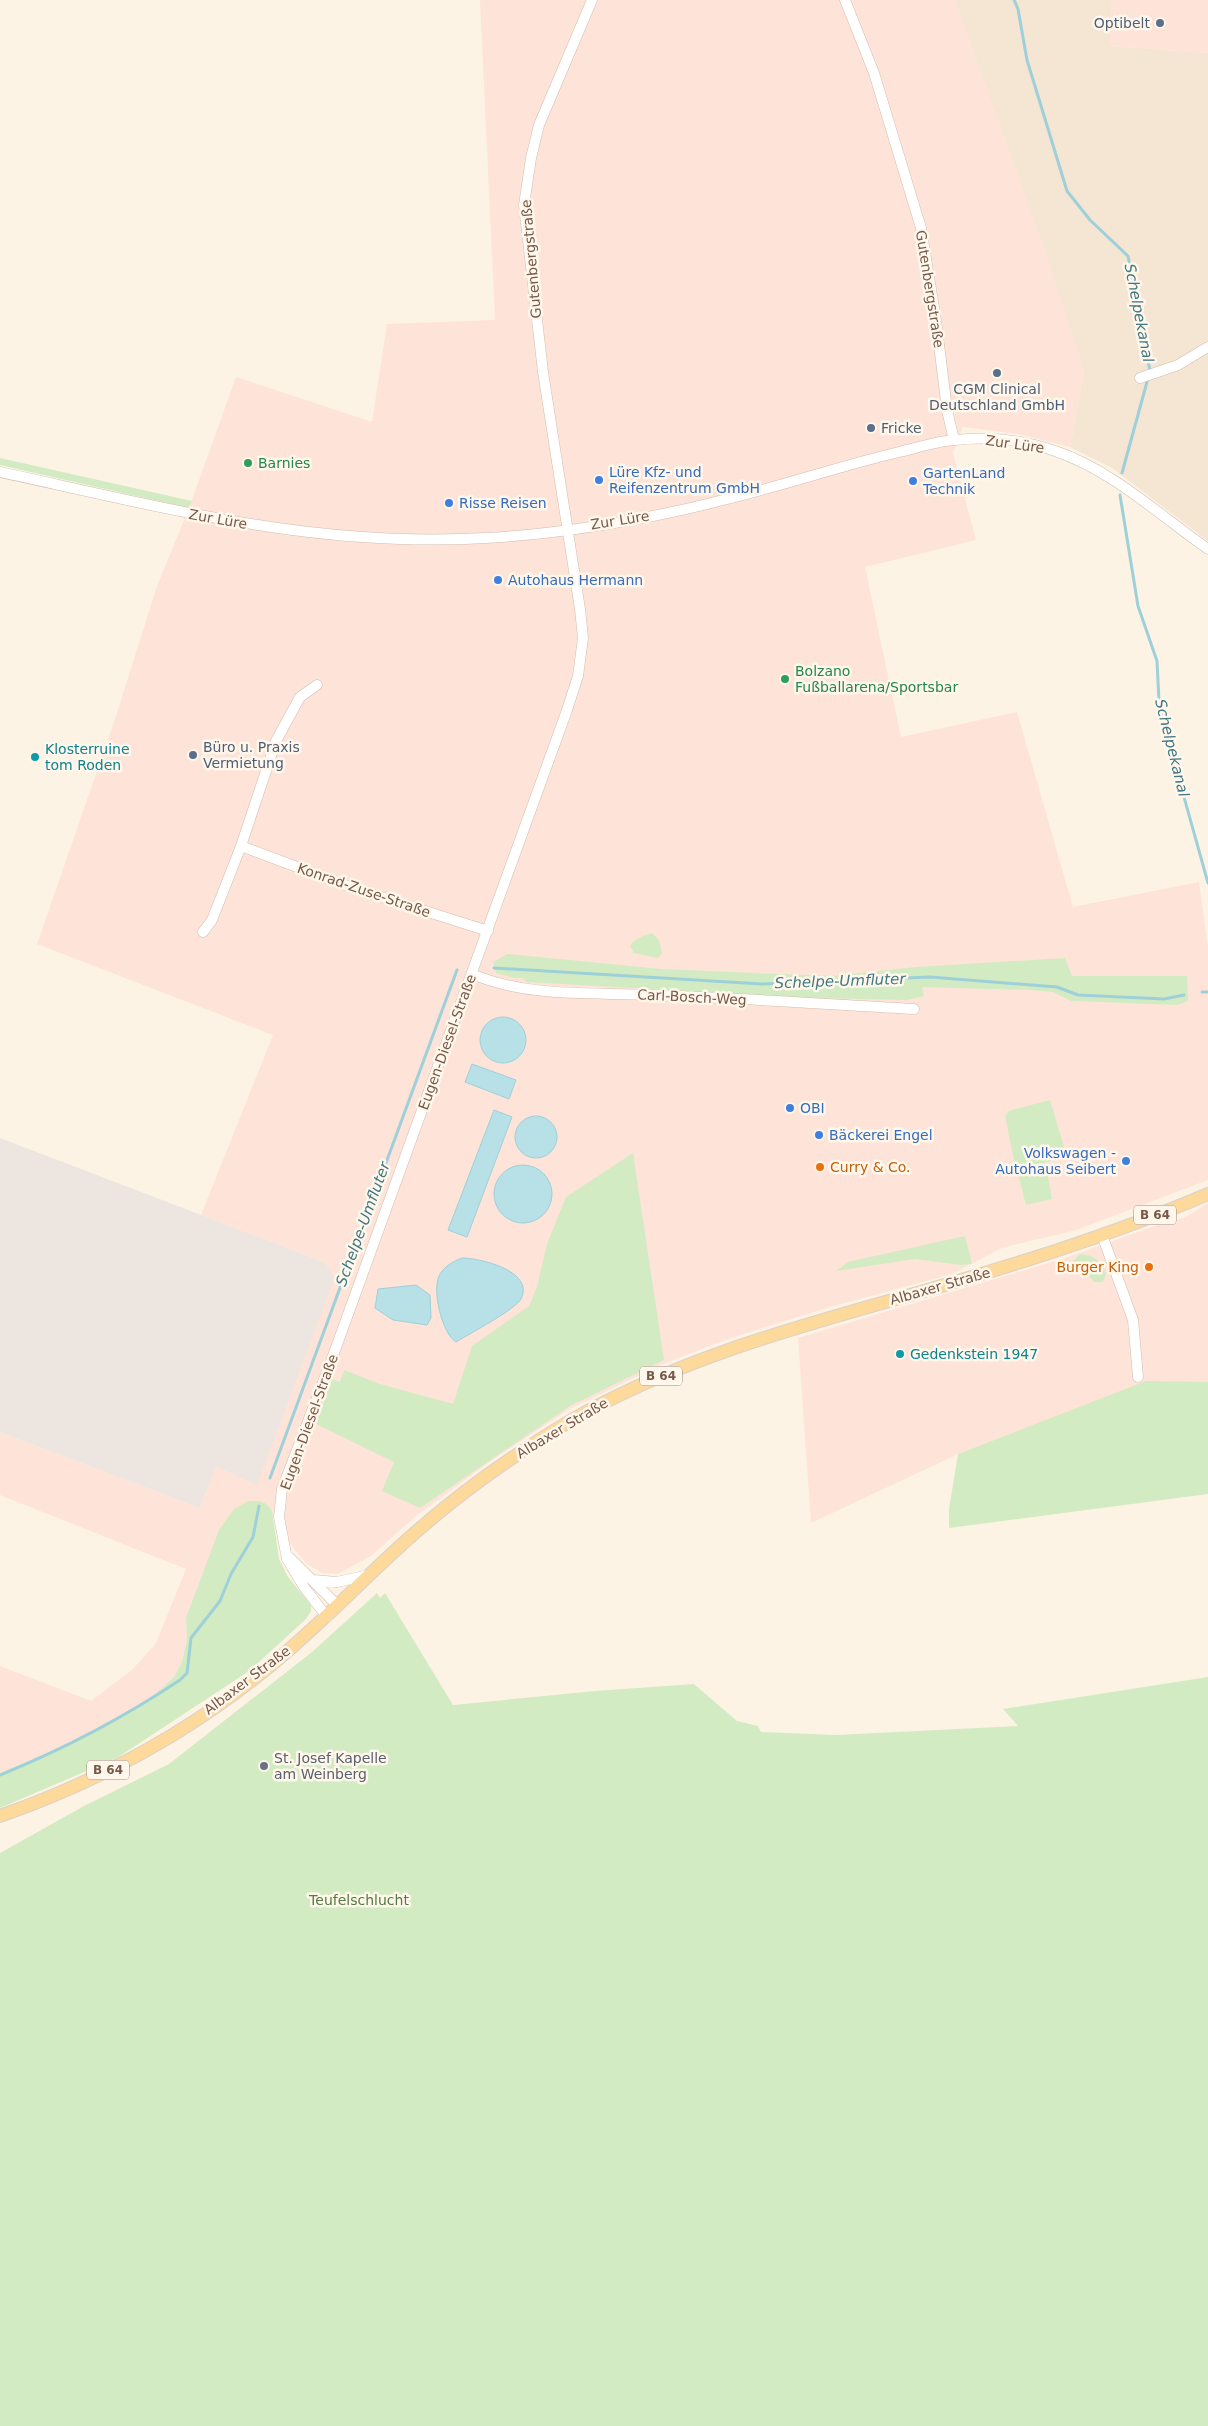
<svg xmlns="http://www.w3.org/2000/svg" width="1208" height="2426" viewBox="0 0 1208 2426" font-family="'DejaVu Sans',sans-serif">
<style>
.residential{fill:#f5e5d3}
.commercial{fill:#fee3d8}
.industrial{fill:#ede5df}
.green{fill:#d3ebc2}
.water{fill:#b8e0e7;stroke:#9ed0d9}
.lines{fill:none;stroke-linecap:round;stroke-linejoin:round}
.stream{stroke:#9ed0d9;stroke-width:3}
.minor-casing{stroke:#d1bdad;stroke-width:11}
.major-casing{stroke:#d9d1cc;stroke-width:14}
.minor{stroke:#fff;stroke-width:10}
.major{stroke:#fdd99b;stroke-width:12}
.service-dot{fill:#5c6f8a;stroke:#fff7eb;stroke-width:2}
.leisure-dot{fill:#2e9e5b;stroke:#fff7eb;stroke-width:2}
.shop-dot{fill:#3f7fe0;stroke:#fff7eb;stroke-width:2}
.culture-dot{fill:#0f9aa8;stroke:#fff7eb;stroke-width:2}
.food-dot{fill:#e8710a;stroke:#fff7eb;stroke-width:2}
.worship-dot{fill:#6b7280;stroke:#fff7eb;stroke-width:2}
.labels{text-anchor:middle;stroke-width:5;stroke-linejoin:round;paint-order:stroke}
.shield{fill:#fff7eb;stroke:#a0887a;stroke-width:1}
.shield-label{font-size:12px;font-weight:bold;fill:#775949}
.service-label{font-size:14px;fill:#4e5e75;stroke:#fff7eb;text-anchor:start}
.street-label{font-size:14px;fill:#775949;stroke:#fff7eb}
.leisure-label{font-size:14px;fill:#27864d;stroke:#fff7eb;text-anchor:start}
.shop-label{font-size:14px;fill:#366cbe;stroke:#fff7eb;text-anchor:start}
.culture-label{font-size:14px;fill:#0d838f;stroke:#fff7eb;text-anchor:start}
.food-label{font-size:14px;fill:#c56008;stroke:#fff7eb;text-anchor:start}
.worship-label{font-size:14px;fill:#5b616d;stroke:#fff7eb;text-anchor:start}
.park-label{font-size:14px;fill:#537d41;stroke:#fff7eb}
.water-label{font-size:15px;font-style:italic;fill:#3f7883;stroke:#fff7eb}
</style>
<rect width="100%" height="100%" fill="#fdf3e5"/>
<path class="residential" d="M955,0h157l-2,46 98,7v488l-96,-73 -42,-21 14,-77z"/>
<path class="commercial" d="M480,0h475l90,250 39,120 -14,77 -51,-13 -56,-7 -10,26 23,87 -111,27 36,170 116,-25 56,195 126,-25 9,65v233l-132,50 -74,18 -50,26 -122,33 -105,33 -67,26 -88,43 -78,51 -76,56 -45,40 -33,18 -16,-1 -15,-9 -13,-15 -31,-48 -77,117 1,21 -5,23 -7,15 -22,19 -69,41 -84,36v-107l91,35 42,-32 23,-26 30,-74 -186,-74v-63l200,76 16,-42 108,-204 -123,-47 72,-180 -236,-91 78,-225 42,-133 32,-78 47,-131 136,45 15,-98 108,-4z
M1112,0h96v53l-98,-7z
M1208,1203v179h-62l-188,72 -147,69 -13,-185 267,-80 95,-34 24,-6z"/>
<path class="industrial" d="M0,1138l324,124 11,15 -78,208 -41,-19 -16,42 -200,-76z"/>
<path class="green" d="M0,458l192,43 -3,7 -189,-43z
M652,933l7,7 3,13 -4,5 -24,-5 -4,-7c5,-8 13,-10 22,-13z
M507,954l154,15 171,7 84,-9 149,-9 7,18h115l1,25 -11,4 -106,-4 -18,-9 -23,-2 -108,-3 2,9 -17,4 -94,-2 -287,-16 -3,-4h-9l-18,-5 -3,-11z
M1050,1100l17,57 -51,13 -11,-54 4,-5z
M633,1153l31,207 -94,46 -150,102 -38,-17 12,-29 -78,-38 16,-45 8,3 4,-12 36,14 73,20 19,-58 57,-40 8,-19 10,-43 19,-47z
M1046,1167l6,32 -26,6 -8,-31z
M965,1236l7,28 -11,1 -46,-6 -79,12 12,-9z
M1080,1254c13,1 22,7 26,20l-3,8h-9l-10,-12 -15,-5z
M1146,1381l62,1v112l-259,34v-19l9,-55z
M248,1501c11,0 18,-1 24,10l7,48 9,18 23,28v6l-5,8 -57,52 -132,87 -117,50v-35l84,-36 69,-41 21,-19 8,-15 5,-23 -1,-21 33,-88 15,-21z
M377,1593l3,5 5,-5 68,112 142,-14 99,-7 43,37 21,5 3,6 75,3 182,-9 -15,-17 205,-32v749h-1208v-573l84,-47 85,-42 143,-112z"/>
<path class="water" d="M480 1040a23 23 0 1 1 46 0a23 23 0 1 1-46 0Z
M472,1064l44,16 -7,19 -44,-17z
M494,1110l18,7 -45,120 -19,-7z
M515 1137a21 21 0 1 1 42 0a21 21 0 1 1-42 0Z
M494 1194a29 29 0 1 1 58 0a29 29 0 1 1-58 0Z
M462,1258c18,0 73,13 59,41 -5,10 -52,35 -65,43 -14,-8 -25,-54 -16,-68 5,-8 14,-13 22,-16z
M416,1285l14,10 1,23 -4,7 -34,-5 -18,-12 3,-19z"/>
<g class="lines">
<path class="stream" d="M1014,0l4,9 9,51 40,131 23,29 38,36 22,115 -28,102
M1120,495l18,111 19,55 2,40 8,35 41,147
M494,968l268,16 168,-7 127,10 21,8 86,4 20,-4
M1202,992h6
M270,1478l187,-508
M0,1775c64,-26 123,-57 180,-95l7,-7 4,-35 29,-37 11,-27 22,-37 6,-31"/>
<g class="minor-casing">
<path id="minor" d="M845,0l29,73 47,155 15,92 11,90 7,30
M1140,378l38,-13 30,-18
M0,472c165,36 315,76 486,66 75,-4 164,-19 237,-38 59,-14 117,-34 176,-48 18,-4 37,-11 56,-12 32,-4 69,0 100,11 57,19 104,64 153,98
M241,846l35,-105 24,-44 17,-12
M203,932l9,-12 29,-74 112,42 135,43
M472,974c57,24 120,18 180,21 87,3 174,9 262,14
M1102,1235l31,85 5,57
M290,1558l48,48
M313,1580l24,2 32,-7
M327,1617l-23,-30 -17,-28 -8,-42 3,-28 48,-125 236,-651 12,-37 5,-38 -3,-29 -37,-237 -19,-167 7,-47 8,-33 53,-125"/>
</g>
<g class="major-casing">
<path id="major" d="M0,1816c97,-34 191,-85 271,-151 48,-39 91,-85 137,-126 50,-45 105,-84 162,-118 104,-60 216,-91 330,-123 104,-30 208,-61 308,-104"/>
</g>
<use href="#minor" class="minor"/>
<use href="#major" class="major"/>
</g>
<g class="service-dot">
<circle cx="1160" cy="23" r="5"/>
<circle cx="997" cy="373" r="5"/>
<circle cx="871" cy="428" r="5"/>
<circle cx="193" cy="755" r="5"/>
</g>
<g class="leisure-dot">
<circle cx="248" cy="463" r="5"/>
<circle cx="785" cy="679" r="5"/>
</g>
<g class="shop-dot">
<circle cx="599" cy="480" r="5"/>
<circle cx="913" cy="481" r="5"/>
<circle cx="449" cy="503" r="5"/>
<circle cx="498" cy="580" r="5"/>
<circle cx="790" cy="1108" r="5"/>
<circle cx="819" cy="1135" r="5"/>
<circle cx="1126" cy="1161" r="5"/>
</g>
<g class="culture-dot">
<circle cx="35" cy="757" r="5"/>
<circle cx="900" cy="1354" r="5"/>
</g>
<g class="food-dot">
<circle cx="820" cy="1167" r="5"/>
<circle cx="1149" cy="1267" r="5"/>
</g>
<circle class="worship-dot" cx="264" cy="1766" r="5"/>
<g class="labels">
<g class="shield">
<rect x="1134" y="1205.5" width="42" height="19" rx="4"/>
<rect x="640" y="1366.5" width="42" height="19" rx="4"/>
<rect x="87" y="1760.5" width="42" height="19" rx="4"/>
</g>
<g class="shield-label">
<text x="1155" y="1219">B 64</text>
<text x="661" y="1380">B 64</text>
<text x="108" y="1774">B 64</text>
</g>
<g class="service-label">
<text x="1150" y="28" text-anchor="end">Optibelt</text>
<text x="997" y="394" text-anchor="middle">CGM Clinical<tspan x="997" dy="16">Deutschland GmbH</tspan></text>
<text x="881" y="433">Fricke</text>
<text x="203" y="752">Büro u. Praxis<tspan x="203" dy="16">Vermietung</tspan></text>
</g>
<g class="street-label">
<text transform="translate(531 259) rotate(-95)" y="5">Gutenbergstraße</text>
<text transform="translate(930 289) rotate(81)" y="5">Gutenbergstraße</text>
<text transform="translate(1015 444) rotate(8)" y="5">Zur Lüre</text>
<text transform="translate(218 519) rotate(10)" y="5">Zur Lüre</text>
<text transform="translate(620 520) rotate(-9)" y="5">Zur Lüre</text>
<text transform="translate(364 890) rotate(19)" y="5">Konrad-Zuse-Straße</text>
<text transform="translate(692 997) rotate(3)" y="5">Carl-Bosch-Weg</text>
<text transform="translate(447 1042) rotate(-70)" y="5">Eugen-Diesel-Straße</text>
<text transform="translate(940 1286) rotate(-16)" y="5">Albaxer Straße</text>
<text transform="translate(309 1422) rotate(-70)" y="5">Eugen-Diesel-Straße</text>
<text transform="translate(562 1428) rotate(-31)" y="5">Albaxer Straße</text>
<text transform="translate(247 1680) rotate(-37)" y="5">Albaxer Straße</text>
</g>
<g class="leisure-label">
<text x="258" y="468">Barnies</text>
<text x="795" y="676">Bolzano<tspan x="795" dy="16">Fußballarena/Sportsbar</tspan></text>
</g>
<g class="shop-label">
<text x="609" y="477">Lüre Kfz- und<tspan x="609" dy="16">Reifenzentrum GmbH</tspan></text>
<text x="923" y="478">GartenLand<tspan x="923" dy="16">Technik</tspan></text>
<text x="459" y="508">Risse Reisen</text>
<text x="508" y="585">Autohaus Hermann</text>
<text x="800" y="1113">OBI</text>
<text x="829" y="1140">Bäckerei Engel</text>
<text x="1116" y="1158" text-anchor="end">Volkswagen -<tspan x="1116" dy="16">Autohaus Seibert</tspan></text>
</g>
<g class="culture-label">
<text x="45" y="754">Klosterruine<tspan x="45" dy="16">tom Roden</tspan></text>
<text x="910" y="1359">Gedenkstein 1947</text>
</g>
<g class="food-label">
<text x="830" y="1172">Curry &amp; Co.</text>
<text x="1139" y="1272" text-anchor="end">Burger King</text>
</g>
<g class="worship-label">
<text x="274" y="1763">St. Josef Kapelle<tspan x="274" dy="16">am Weinberg</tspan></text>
</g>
<g class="park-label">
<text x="359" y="1905">Teufelschlucht</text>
</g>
<g class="water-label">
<text transform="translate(1139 313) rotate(79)" y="5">Schelpekanal</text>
<text transform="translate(1172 748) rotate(76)" y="5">Schelpekanal</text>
<text transform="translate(840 981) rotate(-2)" y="5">Schelpe-Umfluter</text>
<text transform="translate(363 1224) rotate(-70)" y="5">Schelpe-Umfluter</text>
</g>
</g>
</svg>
